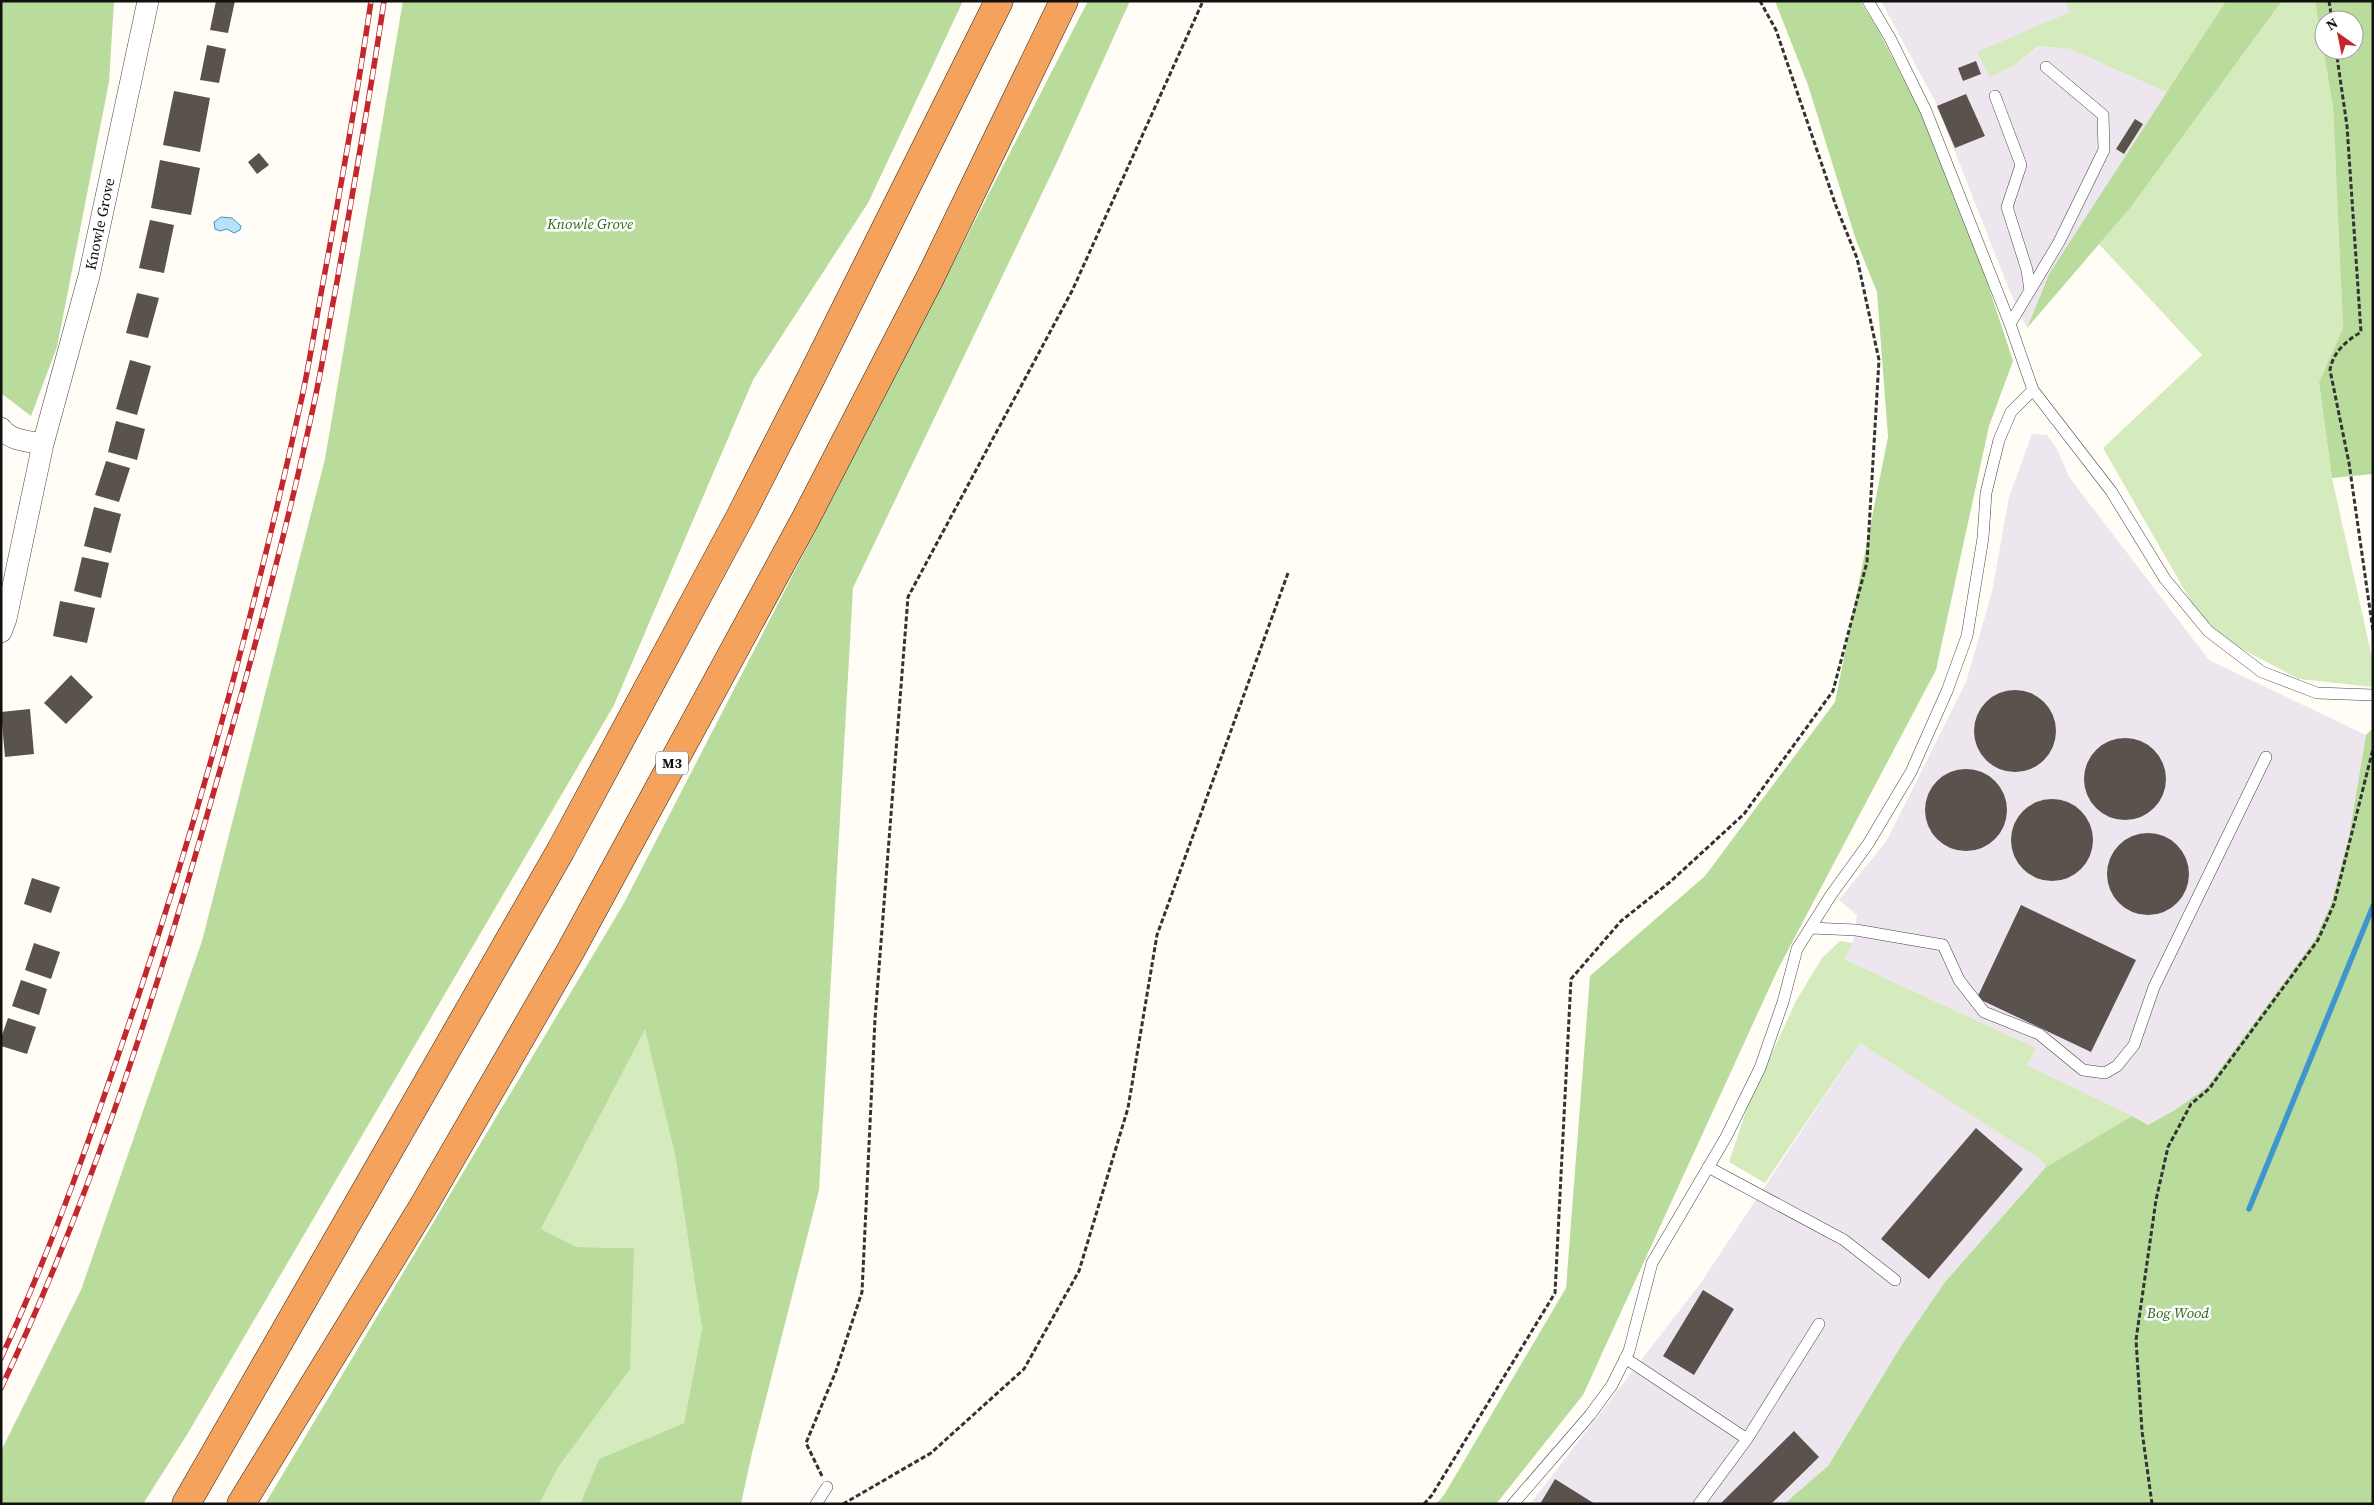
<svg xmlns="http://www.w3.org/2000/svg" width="2374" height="1505" viewBox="0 0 2374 1505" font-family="'Source Serif 4',serif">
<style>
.industrial{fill:#eee6ef}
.green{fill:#d5ebbd}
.forest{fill:#b9dc9c;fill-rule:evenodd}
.water{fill:#b9e0f7;stroke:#3f96cf}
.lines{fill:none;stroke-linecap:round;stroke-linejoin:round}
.stream{stroke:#3f96cf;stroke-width:5.5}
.building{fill:#5a524d}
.lane-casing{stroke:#444;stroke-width:12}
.street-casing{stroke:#444;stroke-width:22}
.highway-casing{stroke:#222;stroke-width:29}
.path{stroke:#333;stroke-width:3;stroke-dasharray:5 2.5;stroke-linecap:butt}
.lane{stroke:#fff;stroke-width:11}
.street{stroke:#fff;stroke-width:21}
.highway{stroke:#f5a25d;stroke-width:28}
.rail-casing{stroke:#c4262e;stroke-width:5.5}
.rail{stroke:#fff;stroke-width:4;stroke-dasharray:11;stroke-linecap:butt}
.labels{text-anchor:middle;stroke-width:5;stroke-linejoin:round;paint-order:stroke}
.shield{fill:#fff;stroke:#585858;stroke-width:1}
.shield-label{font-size:14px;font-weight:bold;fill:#111}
.street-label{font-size:15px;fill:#111;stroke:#fff}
.park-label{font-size:15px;font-style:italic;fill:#2f6b1f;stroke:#fff}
</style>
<rect width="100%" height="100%" fill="#fffdf5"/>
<path class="industrial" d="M1881,1h184l6,11 -26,11 -55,54 24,-11 26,-20 30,3 98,44 -119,181 -22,54 -19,-41 -73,-186z
M2032,434l15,1 10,14 12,28 140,183 157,75 -17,101 -18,68 -17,37 -107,146 -32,23 -27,15 -121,-60 9,-17 -192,-89 9,-16 4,-28 -18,-15 48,-60 79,-158 26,-90 17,-95z
M1860,1043l181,116 5,8 -101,115 -44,64 -73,120 -44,38h-254l170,-220z"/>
<path class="green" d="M2065,1h161l-58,92 -98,-44 -31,-3 -25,20 -24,11 -13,-25 93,-40z
M2282,1h33l18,106 10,221 -24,56 13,94 41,184v25l-74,-8 -91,-48 -105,-183 99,-93 -103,-111 32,-37z
M1840,941l13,2 -9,16 192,89 -9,17 105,51 -86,51 -6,-8 -180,-116 -95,140 -36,-21 19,-57 48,-104 26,-43z
M645,1028l30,127 27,174 -18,94 -85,36 -19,45h-41l20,-38 75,-218 -57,-1 -36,-18z"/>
<path class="forest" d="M2,1h112l-5,81 -52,265 -26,69 -29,-22 -1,-5z
M403,1h560l-95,202 -115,177 -139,325 -426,728 -45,71h-142v-53l80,-161 121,-349 123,-482z
M1088,1h42l-72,159 -205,428 -34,602 -67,263 -11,51h-161l19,-45 85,-36 18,-94 -27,-174 -30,-126 -104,200 36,18 57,1 -4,121 -71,97 -20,38h-274l358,-599z
M1775,1h85l17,27 44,85 52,126 40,122 -24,65 -53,244 -158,299 -195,426 -87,109h-60l8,-9 122,-207 24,-312 115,-100 130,-174 53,-265 -11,-145 -21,-52 -48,-155z
M2226,1h56l-151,206 -104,121 22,-54z
M2315,1h58v473l-41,4 -13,-95 24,-55 -10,-221zM2324,20h30v30h-30z
M2373,728v776h-589l44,-38 73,-120 44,-64 101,-115 86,-51 16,9 27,-15 32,-23 107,-146 17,-37 18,-68 17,-101z"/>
<path class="water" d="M221,217l11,1 9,8 -1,4 -6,3 -7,-4 -7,2 -5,-2 -1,-7z"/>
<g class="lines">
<path class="stream" d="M2249,1209l124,-303"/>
</g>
<path class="building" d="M216,1h19l-7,32 -18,-3z
M207,45l19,4 -7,34 -19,-3z
M1976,61l5,13 -18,7 -5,-13z
M174,91l36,7 -10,54 -37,-7z
M1966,94l19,42 -30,12 -18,-42z
M2135,119l8,5 -19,30 -8,-5z
M259,153l10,12 -12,9 -9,-12z
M160,160l40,8 -9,47 -40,-7z
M150,220l24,5 -10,48 -25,-5z
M137,293l22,5 -11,40 -22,-5z
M130,360l21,6 -14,49 -21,-6z
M116,421l29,8 -8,31 -29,-8z
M106,461l24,7 -11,34 -24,-7z
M94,507l27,7 -10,39 -27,-7z
M82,557l27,6 -8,35 -27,-7z
M60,601l35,7 -8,35 -34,-7z
M71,675l22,22 -27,27 -22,-21z
M1974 731a41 41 0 1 1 82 0a41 41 0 1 1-82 0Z
M30,709l4,45 -29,3 -4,-45z
M2084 779a41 41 0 1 1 82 0a41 41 0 1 1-82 0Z
M1925 810a41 41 0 1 1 82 0a41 41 0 1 1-82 0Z
M2011 840a41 41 0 1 1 82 0a41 41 0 1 1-82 0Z
M2107 874a41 41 0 1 1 82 0a41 41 0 1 1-82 0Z
M32,878l28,9 -9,26 -27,-9z
M2021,905l115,55 -45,92 -114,-54z
M34,943l26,9 -9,27 -26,-9z
M21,980l26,9 -8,26 -27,-9z
M8,1018l28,9 -9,27 -26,-8v-8z
M1976,1128l47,41 -94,110 -48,-40z
M1703,1290l31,19 -40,66 -31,-19z
M1794,1431l25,26 -48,47h-51z
M1555,1479l40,25h-55z"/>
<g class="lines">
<g class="lane-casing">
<path id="lane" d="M1868,1l22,37 36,73 84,213 23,66 78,101 54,88 43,52 54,41 55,21 56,2
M1995,96l26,69 -14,42 20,63 3,21
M2010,324l49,-82 45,-92 -1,-35 -57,-48
M1810,928l46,2 87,15 16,35 25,32 55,22 44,36 22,3 12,-7 17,-21 20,-58 112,-230
M1708,1167l136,73 51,40
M1625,1358l122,81
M816,1504l11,-17
M1513,1504l77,-89 22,-30 17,-34 23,-88 74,-126 34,-69 23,-66 14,-53 34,-54 37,-51 43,-72 36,-81 20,-55 16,-98 3,-45 13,-53 12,-28 22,-22
M1699,1504l48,-65 72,-115"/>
</g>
<g class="street-casing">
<path id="street" d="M1,428c9,13 27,13 42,16
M1,632l5,-13 37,-175 46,-168 59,-275"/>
</g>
<g class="highway-casing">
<path id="highway" d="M186,1504l375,-654 180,-335 71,-139 187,-375
M241,1504l183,-299 146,-253 237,-436 124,-240 133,-275"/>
</g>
<path class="path" d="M2329,1l3,19
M2336,50l11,76 14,206c-15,9 -28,20 -31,38l19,93 24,168
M822,1476l-16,-33 30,-72 26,-79 13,-273 33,-422 164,-306 131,-290
M843,1504l88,-51 93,-84 55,-98 49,-163 29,-173 131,-362
M1424,1504l8,-9 123,-202 16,-314 50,-58 49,-39 74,-68 89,-123 34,-129 12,-202 -22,-102 -21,-52 -60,-176 -16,-29
M2152,1504l-10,-73 -6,-91 20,-140 12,-53 23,-43 18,-15 109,-149 16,-36 39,-155"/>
<use href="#lane" class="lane"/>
<use href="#street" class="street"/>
<use href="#highway" class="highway"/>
<g class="rail-casing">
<path id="rail" d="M1,1358c54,-116 95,-237 136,-358 65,-194 119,-394 163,-594 9,-39 15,-79 22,-118 18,-96 35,-191 49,-287
M1,1388c84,-177 146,-364 200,-552 41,-141 81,-284 112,-428 9,-40 15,-80 23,-121 17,-95 34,-190 48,-286"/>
</g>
<use href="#rail" class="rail"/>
</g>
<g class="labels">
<rect class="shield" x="656" y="751.5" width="32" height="23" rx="4"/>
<g class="shield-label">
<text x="672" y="768">M3</text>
</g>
<g class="street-label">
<text transform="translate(100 224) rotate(-78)" y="5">Knowle Grove</text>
</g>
<g class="park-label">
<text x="590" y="229">Knowle Grove</text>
<text x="2178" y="1318">Bog Wood</text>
</g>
</g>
<rect width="2374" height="1505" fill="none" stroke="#111111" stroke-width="5"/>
<g transform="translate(2339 35) rotate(327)"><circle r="24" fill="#ffffff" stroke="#a0a0a0"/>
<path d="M0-4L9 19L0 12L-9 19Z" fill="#c4262e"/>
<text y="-8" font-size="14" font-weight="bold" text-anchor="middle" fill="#111111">N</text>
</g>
</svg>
